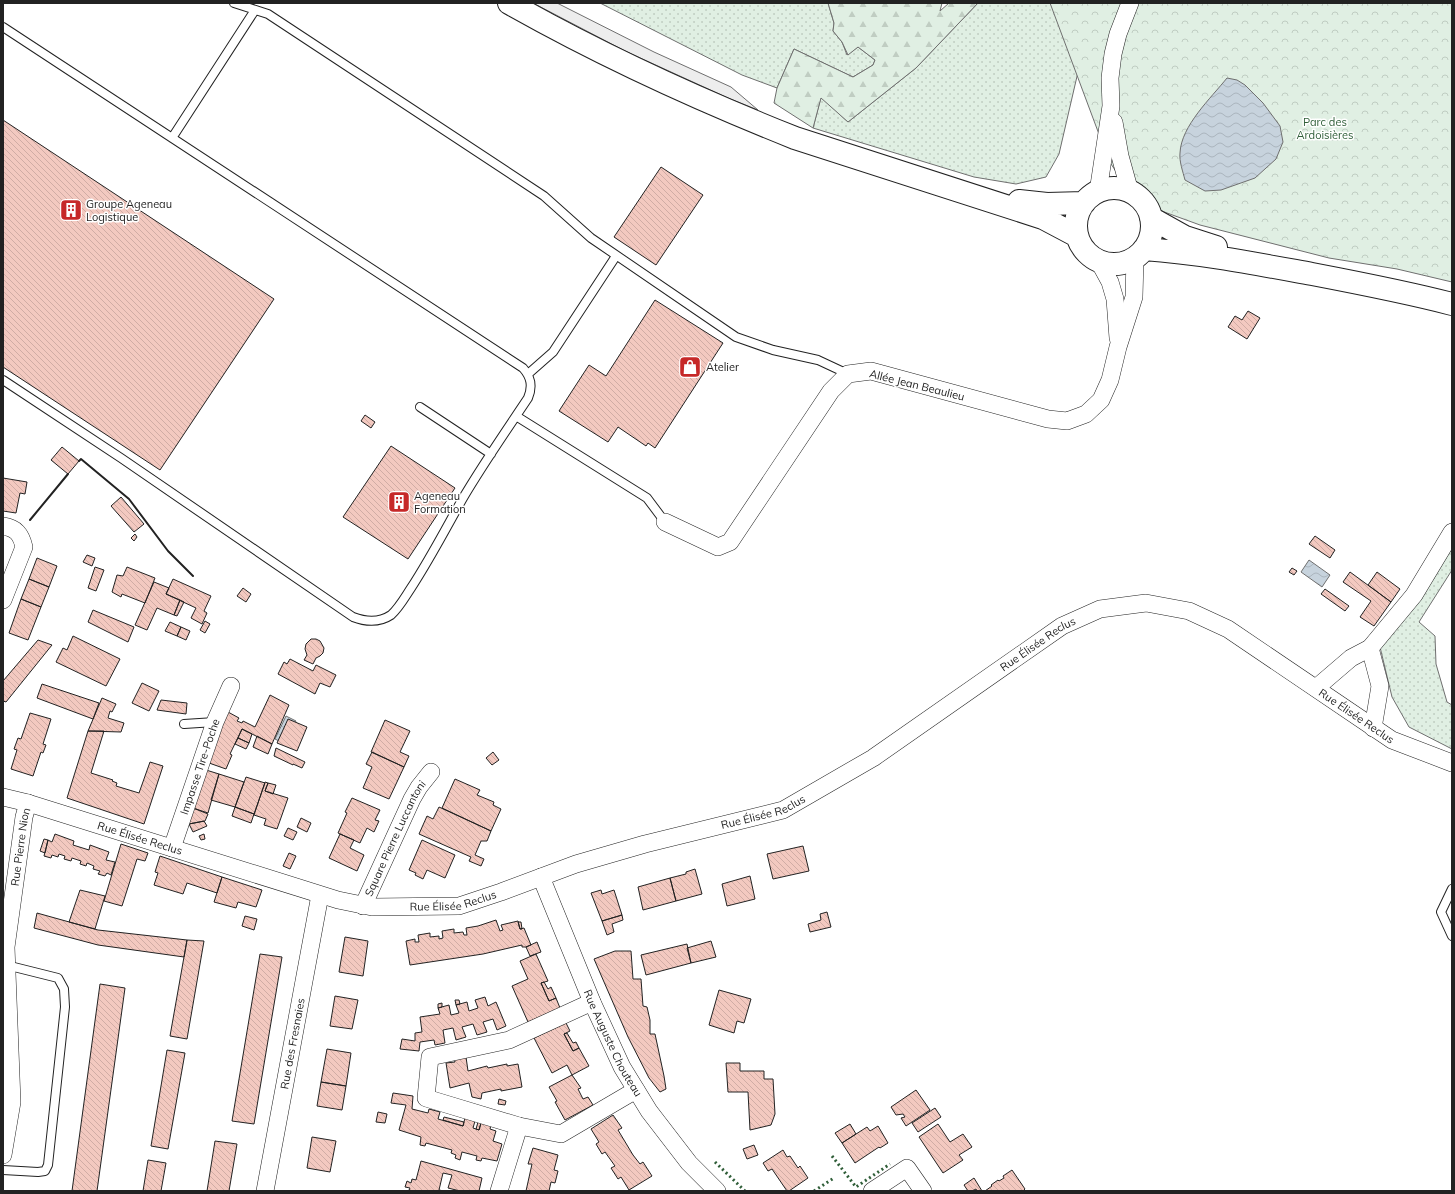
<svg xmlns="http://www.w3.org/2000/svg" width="1455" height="1194" viewBox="0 0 1455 1194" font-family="Mulish,sans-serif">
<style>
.grass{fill:url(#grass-dots);stroke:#6f6f6f}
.forest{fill:url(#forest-firs);stroke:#6f6f6f}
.park{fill:url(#park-crowns);stroke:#6f6f6f}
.parking{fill:#ededed;stroke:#6f6f6f}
.water{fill:url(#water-waves);stroke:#6f6f6f}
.building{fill:url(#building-back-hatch);stroke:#222}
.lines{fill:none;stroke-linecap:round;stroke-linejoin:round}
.lane-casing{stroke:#222;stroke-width:10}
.street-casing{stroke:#222;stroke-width:18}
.secondary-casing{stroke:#222;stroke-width:24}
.lane{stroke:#fff;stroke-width:8}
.street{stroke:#fff;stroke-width:17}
.secondary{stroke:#fff;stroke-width:22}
.hedge{stroke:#2f5e38;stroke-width:3;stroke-dasharray:2 3;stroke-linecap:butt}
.wall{stroke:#222;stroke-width:2}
.labels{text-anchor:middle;stroke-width:3;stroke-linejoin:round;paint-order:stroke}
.park-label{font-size:11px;fill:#2f5e38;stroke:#fff}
.poi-label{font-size:11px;fill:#222;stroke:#fff;text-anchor:start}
.street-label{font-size:11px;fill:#222;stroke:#fff}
</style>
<defs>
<pattern id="grass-dots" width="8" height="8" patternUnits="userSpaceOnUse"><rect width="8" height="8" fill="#e0efe3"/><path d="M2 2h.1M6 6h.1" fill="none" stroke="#c0cdc2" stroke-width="1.8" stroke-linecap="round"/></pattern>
<pattern id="forest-firs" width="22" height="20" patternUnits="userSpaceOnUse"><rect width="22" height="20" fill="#e0efe3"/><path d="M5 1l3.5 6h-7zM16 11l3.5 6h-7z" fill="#c0cdc2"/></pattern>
<pattern id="park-crowns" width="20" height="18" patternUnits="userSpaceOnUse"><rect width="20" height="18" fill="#e0efe3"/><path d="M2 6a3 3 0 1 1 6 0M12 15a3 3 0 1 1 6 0" fill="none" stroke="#c0cdc2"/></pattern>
<pattern id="water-waves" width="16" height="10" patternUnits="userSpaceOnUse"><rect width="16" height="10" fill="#c7d3dd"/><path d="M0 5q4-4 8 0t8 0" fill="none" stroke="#abb5bd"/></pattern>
<pattern id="building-back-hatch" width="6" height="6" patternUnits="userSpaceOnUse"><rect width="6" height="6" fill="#f3c9c0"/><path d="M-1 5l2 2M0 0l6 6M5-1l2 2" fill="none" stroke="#d0aca5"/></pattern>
</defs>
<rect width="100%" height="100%" fill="#fff"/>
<path class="grass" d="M600,3h228l6,20 -1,8 9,11 5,13 11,-8 17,13 -2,5 -20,12 -59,-28 -17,39 -35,-13z
M978,3h116l-35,151 -13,23 -30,7 -42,-7 -161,-49 8,-31 27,25 68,-54z
M1452,543v27l-33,52 16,14 1,28 11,38 5,3v44l-43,-22 -17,-30 -12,-50z"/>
<path class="forest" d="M828,3h114l-2,8 9,-8h29l-62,65 -68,54 -27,-24 -8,30 -39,-25 3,-15 17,-39 59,28 20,-12 2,-5 -17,-13 -10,8 -6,-13 -9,-11 1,-8z"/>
<path class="park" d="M1050,3h402v279l-55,-13 -68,-11 -129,-33 -33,-12 -23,-9 -21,-22 -14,-21z"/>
<path class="parking" d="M533,3h24l97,49 77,35 27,23 -30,-12 -103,-47z"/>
<path class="water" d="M1227,78l10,2 8,5 18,18 17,23 3,16 -7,17 -21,19 -34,12 -16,1 -20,-11c-2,-8 -6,-19 -5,-27 1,-27 31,-55 47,-75z
M1309,560l21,15 -8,12 -21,-15z
M286,716l10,5 -11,23 -10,-5z"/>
<path class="building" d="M3,120l271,179 -114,171 -157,-103z
M661,167l42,28 -47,70 -42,-28z
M655,300l68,43 -68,105 -7,-5 -2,3 -28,-19 -10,15 -49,-31 30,-46 17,11z
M1248,311l12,7 -13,21 -19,-12 7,-11 7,4z
M365,415l10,7 -4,6 -10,-7z
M391,446l64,42 -47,71 -65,-42z
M62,447l17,14 -11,13 -17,-14z
M3,478l24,4 -2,12 -5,-1 -4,20 -13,-2z
M121,497l23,27 -10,8 -23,-26z
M135,534l2,3 -3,4 -3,-3z
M1315,536l20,14 -5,8 -21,-14z
M87,555l8,3 -3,8 -9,-4z
M37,558l20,8 -8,21 -20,-8z
M95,567l9,3 -8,21 -8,-3z
M127,567l28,11 -10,25 -23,-9 -1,3 -9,-5 5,-17 6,1z
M1292,568l5,3 -3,4 -5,-3z
M1350,572l41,30 -17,24 -14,-9 11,-16 -28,-19z
M1377,572l23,17 -9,13 -23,-17z
M29,579l20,8 -8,20 -20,-8z
M173,579l38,17 -7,15 3,2 -5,11 -11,-6 5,-10 -30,-14z
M154,582l15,6 -3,6 14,6 -6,15 -17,-7 -10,22 -12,-5z
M243,588l8,6 -5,8 -9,-6z
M1325,589l24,17 -4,5 -24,-17z
M21,599l20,8 -13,33 -19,-7z
M180,600l4,2 -7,14 -3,-1z
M93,610l41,17 -6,15 -40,-20z
M205,621l5,3 -5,9 -5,-3z
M170,622l11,5 -4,9 -12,-5z
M181,627l9,4 -4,9 -9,-4z
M73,636l47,23 -14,27 -50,-24 7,-14 4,2z
M311,639h5l4,2 4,7 -1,5 -3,3 -4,2 -3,6 -9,-4 3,-5 -2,-6 1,-5z
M38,640l14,5 -46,57 -3,-1v-20z
M290,659l23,12 3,-6 20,10 -6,12 -10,-4 -5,11 -37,-20 6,-12 3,2z
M142,683l17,8 -10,20 -17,-8z
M42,684l57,19 -6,16 -56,-21z
M270,695l19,10 -17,39 -30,-15 -12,25 2,1 -6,14 -17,-6 10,-32 9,-19 11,6 -2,3 5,2 1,-2 12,6z
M102,698l14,6 -4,8 -2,-1 -2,7 16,5 -3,9 -33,-1z
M161,700l26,3 -1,11 -29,-4z
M30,713l21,6 -8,25 3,1 -3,8 -2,-1 -8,24 -22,-7 6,-19 -3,-1 4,-11 3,1z
M288,719l19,8 -10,24 -20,-8z
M385,720l25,11 -10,21 9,4 -5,11 -33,-15z
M242,729l10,5 -3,9 -11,-5z
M88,731h16l-13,42 22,7 -1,1 5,2 -1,3 23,7 11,-31 13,4 -19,58 -77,-26z
M257,736l15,8 -4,10 -15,-7z
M238,738l11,5 -3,6 -11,-5z
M276,748l29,14 -3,6 -9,-4v1l-19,-9z
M372,752l32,15 -15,32 -26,-11 9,-21 -6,-3z
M493,752l6,8 -7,5 -6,-7z
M206,770l13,4 -11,39 -15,-5z
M219,774l25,8 -9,25 -24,-7z
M246,777l19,6 -11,31 -19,-7z
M455,779l25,11 -3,5 17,7 -1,3 8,4 -10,22 -49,-23z
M265,782l3,1 -3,8 23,7 -11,31 -13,-4 2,-6 -12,-4z
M268,783l8,2 -3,9 -8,-3z
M352,798l28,12 -5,10 4,1 -5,11 -7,-4 -7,15 -22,-10 9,-20 -2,-1z
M235,807l19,7 -3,9 -19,-7z
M439,807l52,24 -4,10h-6l-6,14 9,4 -3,7 -12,-5 2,-4 -52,-23 8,-18 6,3z
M193,808l15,6 -3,7 -16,3 -1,-2z
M301,818l10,5 -4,9 -10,-5z
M204,821l3,5 -14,6 -4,-8z
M288,828l9,4 -4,8 -9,-4z
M55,834l19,7 -1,4 16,5 1,-5 19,7 -3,8 9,2 -4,13 -4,-2 -2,3 -7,-2 2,-3 -7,-2 1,-3 -7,-3 -1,3 -6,-2 1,-3 -9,-3 -1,3 -7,-2 1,-3 -6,-2 -1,3 -6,-2 -1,3 -7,-2 4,-16 4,2z
M204,834l1,5 -4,1 -2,-4z
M340,834l14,6 -4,8 14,7 -7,16 -28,-13z
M44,839l4,1 -3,13 -5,-2z
M422,840l33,15 -10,23 -18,-8 -4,9 -8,-4 1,-2 -7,-3z
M121,844l27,9 -3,8 -8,-2 -15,47 -18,-5z
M803,846l6,25 -36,8 -6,-25z
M289,853l7,3 -6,13 -7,-3z
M160,856l62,21 -5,16 -30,-10 -4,11 -29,-9 4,-12 -3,-1z
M695,869l7,25 -26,7 -6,-23 16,-4v-2z
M750,876l5,23 -28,7 -5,-22z
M222,877l40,13 -6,17 -18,-5 -2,6 -22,-6z
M670,878l6,23 -33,9 -5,-23z
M80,890l25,6 -10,33 -26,-7z
M601,890l1,4 12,-4 8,25 -20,6 -11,-28z
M827,912l4,15 -21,5 -2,-8 13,-4 -1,-6z
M37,913l61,17 89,10 -3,17 -86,-12 -64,-17z
M622,915l1,5 -11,4 2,8 -7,3 -5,-14z
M245,916l12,3 -3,11 -12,-4z
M496,920l4,11 3,-1 -2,-5 17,-4 2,8 4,-1 7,17 -5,2h-4v-2l-39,9 -73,11 -4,-24 9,-2v3h4l-1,-7 12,-2v4l9,-1v3l4,-1 -1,-7 12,-2v4l9,-1 1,3h3l-1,-7 12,-2z
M518,922h3l1,7h-2z
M345,937l23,4 -5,35 -24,-4z
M187,940l17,1 -17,98 -17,-3z
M711,941l5,16 -25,6 -4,-15z
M537,942l4,10 -11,4 -4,-9z
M687,944l4,19 -45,12 -5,-20z
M615,951h16l2,28h8l2,27 4,1 3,13v14h5l9,42 2,13 -6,3 -11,-14 -21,-41 -34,-78z
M260,954l22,3 -28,167 -22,-3z
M536,954l12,27 -7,2 8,18 7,-3 4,10 -32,14 -16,-36 16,-7 -8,-18z
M544,982l4,7 3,-2 5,11 -7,3 -8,-18z
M100,984l25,4 -28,203h-25z
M719,990l32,9 -7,24 -7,-2 -3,12 -25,-8z
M335,996l23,4 -6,29 -22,-3z
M485,997l3,9 8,-4 10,24 -9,4 -4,-11 -10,3 4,10 -10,3 -4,-11 -11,3 4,10 -10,3 -3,-12 -10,2 2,13 -10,2 -1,-5 -14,2 -1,9 -19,-2 2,-10 13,2v-8l7,-1 -2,-15 20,-3 -2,-6 11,-3 2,10 8,-2 -3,-8 11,-3 2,9 9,-3 -3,-8z
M455,1000h4l1,4 -4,1z
M442,1003v4l-4,1v-4z
M566,1023l4,8 -6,3 9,17 6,-3 10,18 -17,9 -5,-10 -15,8 -18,-35z
M567,1033l6,10 3,-1 3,6 -6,3 -9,-17z
M327,1049l24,4 -5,33 -25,-4z
M167,1050l18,3 -17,96 -17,-3z
M466,1057l2,14 19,-5 1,2 19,-4v2l11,-2 4,23 -21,4v-2l-19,4 -1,6 -9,-2 -3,-14 -19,5 -4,-25 9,-1 -1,-3z
M726,1063h14v8h24v8h9l2,35 -4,11 -21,5 -2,-38h-20z
M572,1075l9,13 -3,1 5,10 5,-2 5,8 -28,15 -10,-18 2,-1 -8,-14z
M321,1082l25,4 -4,24 -25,-4z
M916,1090l14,20 -24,16 -5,-8 4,-1 -2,-3 -7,1 -5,-8z
M393,1093l20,3 -1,13 16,4 1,-4 11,3 -2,7 25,7 2,-8 10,3 -2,7 6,2 2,-7 10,2 -1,4 6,2 -3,10 9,3 -5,17 -15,-3 -1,3 -5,-1 1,-4 -15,-4 -2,8 -5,-2 1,-3 -5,-2 1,-3 -26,-7 -1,3 -5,-1 1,-8 -22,-7 7,-25 -15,-2z
M499,1099l7,2 -1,4 -7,-1z
M935,1108l6,9 -23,15 -6,-9z
M378,1112l9,2 -2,9 -9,-1z
M613,1115l9,13 -4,2 15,25 7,9 3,-2 9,14 -23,14 -8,-13 -3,2 -7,-11 4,-2 -10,-14 -3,2 -6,-10 3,-2 -8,-13z
M444,1117l20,5 -1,4 -20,-6z
M478,1122l3,1 -2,7 -3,-1z
M850,1124l6,10 -14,9 -7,-10z
M938,1124l12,18 13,-8 9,13 -13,8 4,5 -20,13 -24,-36z
M878,1126l10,17 -8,5 -1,-1 -24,16 -13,-20 25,-16 3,4z
M312,1137l24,4 -6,31 -23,-4z
M215,1141l22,3 -8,47h-22z
M754,1145l4,10 -11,4 -4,-10z
M533,1148l25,7 -4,15 4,1 -3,12 -4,-1 -2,9h-23l6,-27h-4z
M783,1150l4,7 3,-1 8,12 2,-2 8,12 -19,13h-2l-15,-22 -4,2 -5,-8z
M148,1160l18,3 -5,28h-18z
M421,1161l61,17 -3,13h-19l-12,-3 4,-13 -9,-2 -4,17 5,1h-30l-5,-1 1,-2 -5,-1 2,-6 4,2 1,-4 4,1z
M1012,1170l13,19 -2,2h-38l7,-5 -1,-1 7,-5 1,1 5,-3 -1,-2z
M974,1178l8,13h-5l-1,-2 -4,2h-4l-4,-6z"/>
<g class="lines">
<g class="lane-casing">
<path id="lane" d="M234,3l34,11 276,182 47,42 145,99 37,13 45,10 30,14
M3,27l520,341c8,9 10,18 5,30 -22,33 -45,66 -65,100 -17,30 -33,61 -52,90 -6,9 -12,20 -20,27 -12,8 -25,7 -38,2l-232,-159 -118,-78
M172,138l83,-128
M528,374l25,-22 63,-96
M420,407l71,47
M516,416l131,82 18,24
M184,724l31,-2
M1452,889l-11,23 11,24
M3,1170l35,2 7,-1 3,-6 17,-158 -1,-18 -6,-11 -52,-13"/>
</g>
<g class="street-casing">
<g id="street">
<path d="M1114,122l6,34 10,36"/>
<path d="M1098,192l13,-86 -1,-28 3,-24 5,-20 12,-31"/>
<path d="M1098,260l12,22 5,17 3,39"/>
<path d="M665,522l53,25 12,-5 101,-151 17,-17 23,-3 177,48 19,2 19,-7 15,-14 9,-20 8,-33 16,-50 1,-39"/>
<path d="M3,526c13,2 18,8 21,21l-21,53"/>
<path d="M1370,648l10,38 -7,42"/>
<path d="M1316,688l35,-30 19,-10 44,-53 38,-63"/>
<path id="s1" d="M3,797l25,6 310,97 34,7 87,-1 42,-14 75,-28 69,-20 138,-34 90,-52 189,-132 38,-17 46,-6 43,8 39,18 164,111 60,23"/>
<path id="s2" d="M172,848l43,-126 16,-36"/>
<path id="s3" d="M541,877l51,125 30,65 27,44 40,52 28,28"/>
<path id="s4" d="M363,906l49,-107 7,-12 12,-15"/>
<path d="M592,1002l-83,38 -79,17 -4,41 93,28 42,8 75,-44"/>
<path id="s5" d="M3,1155l9,-53 -6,-155 18,-130 4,-14"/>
<path id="s6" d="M265,1191l55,-296"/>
<path d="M499,1191l20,-65"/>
<path d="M872,1191l35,-23 16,23"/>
</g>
</g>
<g class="secondary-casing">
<path id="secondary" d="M509,3c92,52 188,96 286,135l248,80 34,18
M1076 226a38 38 0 1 1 76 0a38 38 0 1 1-76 0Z
M1019,201l28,3 37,-1
M1151,218l34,19 31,10
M1144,249c57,4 113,15 168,25 47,9 94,18 140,30"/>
</g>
<use href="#lane" class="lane"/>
<use href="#street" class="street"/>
<use href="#secondary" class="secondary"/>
<path class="hedge" d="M832,1156l24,31 34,-23
M715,1162l30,29
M814,1191l20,-13"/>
<path class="wall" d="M79,461l2,-2 48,40 39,52 25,25
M30,520l38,-46"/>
</g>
<defs>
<g id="building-square" transform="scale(1.15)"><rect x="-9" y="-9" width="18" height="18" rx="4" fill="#c62828" stroke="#fff"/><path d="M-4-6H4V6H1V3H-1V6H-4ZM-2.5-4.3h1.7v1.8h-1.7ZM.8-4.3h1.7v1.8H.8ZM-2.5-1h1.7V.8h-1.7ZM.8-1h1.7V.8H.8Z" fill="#fff"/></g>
<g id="shop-square" transform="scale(1.15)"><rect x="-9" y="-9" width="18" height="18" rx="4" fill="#c62828" stroke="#fff"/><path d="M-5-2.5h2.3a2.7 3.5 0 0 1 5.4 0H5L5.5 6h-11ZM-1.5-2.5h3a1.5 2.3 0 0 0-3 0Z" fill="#fff"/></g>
</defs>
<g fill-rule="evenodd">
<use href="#building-square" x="71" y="210"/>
<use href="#shop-square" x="690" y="367"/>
<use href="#building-square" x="399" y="502"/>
</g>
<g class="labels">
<g class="park-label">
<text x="1325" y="126">Parc des<tspan x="1325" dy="13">Ardoisières</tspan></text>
</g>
<g class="poi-label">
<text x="86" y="208">Groupe Ageneau<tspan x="86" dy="13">Logistique</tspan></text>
<text x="706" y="371">Atelier</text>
<text x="414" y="500">Ageneau<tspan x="414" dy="13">Formation</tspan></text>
</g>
<g class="street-label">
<text transform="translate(917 385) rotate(14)" y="4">Allée Jean Beaulieu</text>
<text dy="4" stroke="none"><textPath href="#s1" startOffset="1115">Rue Élisée Reclus</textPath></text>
<text dy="4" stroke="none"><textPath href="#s1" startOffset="1475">Rue Élisée Reclus</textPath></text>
<text dy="4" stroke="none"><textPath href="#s2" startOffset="86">Impasse Tire-Poche</textPath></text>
<text dy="4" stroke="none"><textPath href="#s1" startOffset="791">Rue Élisée Reclus</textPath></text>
<text dy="4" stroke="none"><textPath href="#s1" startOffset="143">Rue Élisée Reclus</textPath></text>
<text dy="4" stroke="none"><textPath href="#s4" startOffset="75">Square Pierre Luccantoni</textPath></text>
<text dy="4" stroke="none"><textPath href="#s5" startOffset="310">Rue Pierre Nion</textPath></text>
<text dy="4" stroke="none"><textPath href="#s1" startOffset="467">Rue Élisée Reclus</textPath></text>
<text dy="4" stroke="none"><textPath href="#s6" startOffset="150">Rue des Fresnaies</textPath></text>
<text dy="4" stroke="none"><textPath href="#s3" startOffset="181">Rue Auguste Chouteau</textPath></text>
</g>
</g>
<rect width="1455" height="1194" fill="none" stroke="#222222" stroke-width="8"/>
</svg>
